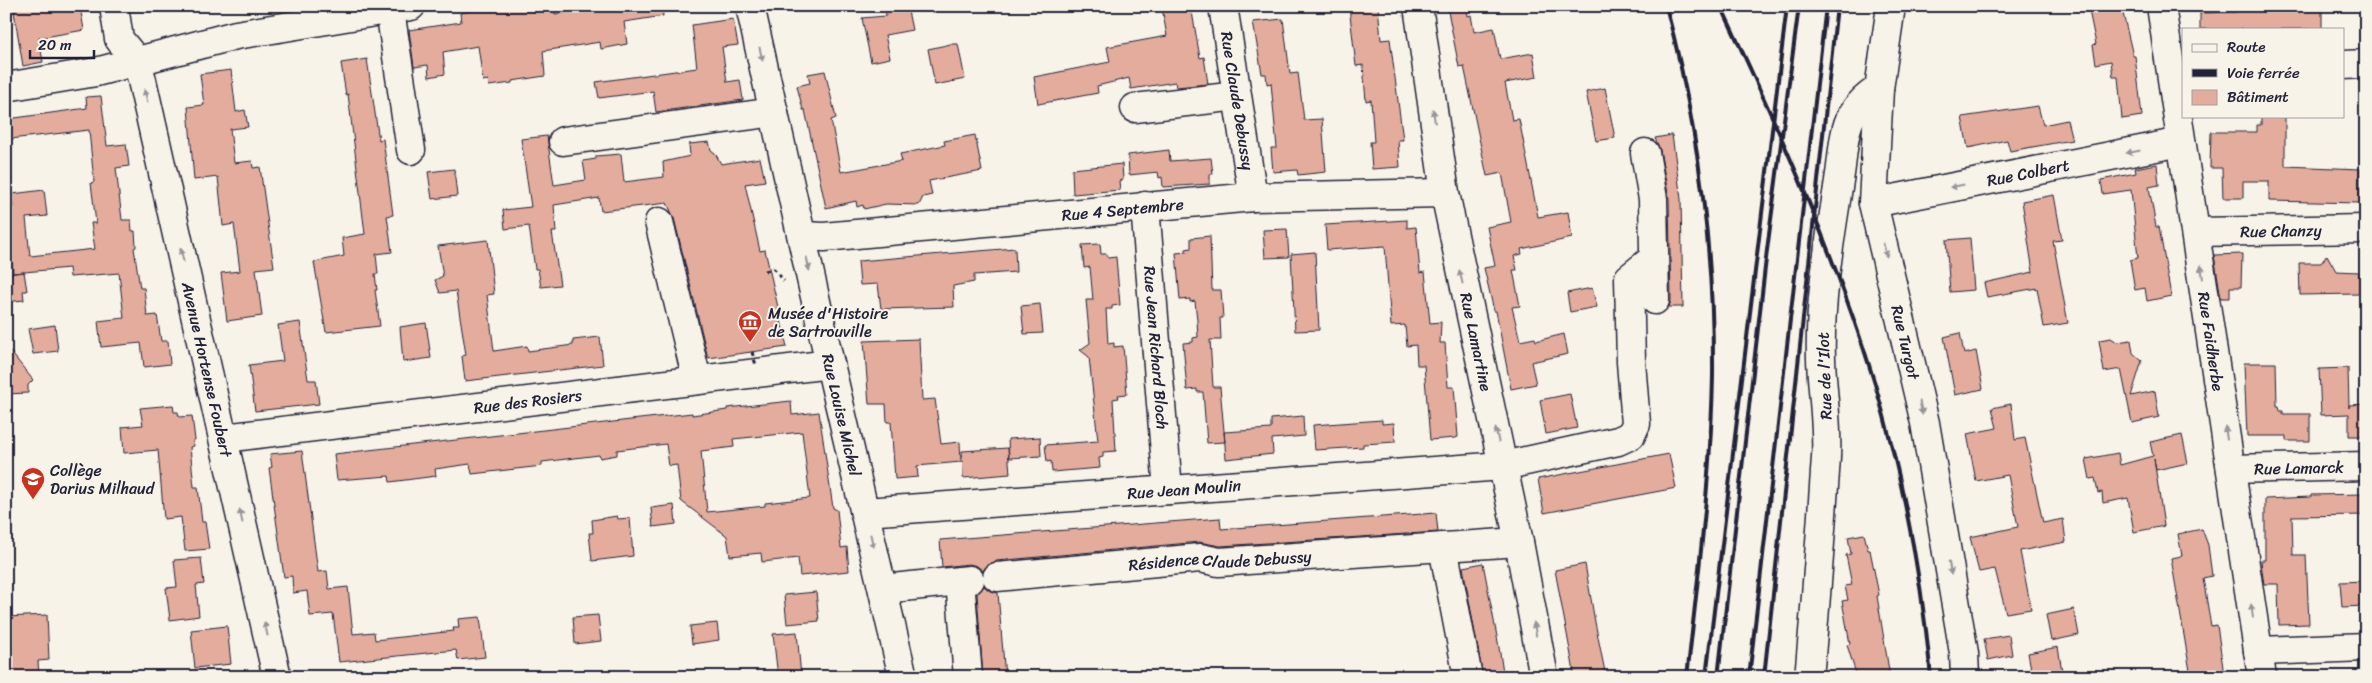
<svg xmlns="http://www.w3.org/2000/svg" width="2372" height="683" viewBox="0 0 2372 683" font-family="Sriracha,sans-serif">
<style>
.building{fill:#e4ac9c;stroke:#22223b;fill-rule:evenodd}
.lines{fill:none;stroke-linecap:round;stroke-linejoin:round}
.minor-casing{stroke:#22223b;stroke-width:31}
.path{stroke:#22223b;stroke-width:3;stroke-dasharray:4 4;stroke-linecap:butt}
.minor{stroke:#f7f3e8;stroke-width:28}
.rail{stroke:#22223b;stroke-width:4}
.path-bridge{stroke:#22223b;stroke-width:3;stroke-dasharray:4 4;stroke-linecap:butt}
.oneway{fill:#97959a}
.labels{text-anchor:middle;stroke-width:4;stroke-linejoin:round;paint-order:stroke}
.street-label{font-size:16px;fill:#22223b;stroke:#f7f3e8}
.poi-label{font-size:16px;fill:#22223b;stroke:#f7f3e8;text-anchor:start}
</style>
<rect width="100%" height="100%" fill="#f7f3e8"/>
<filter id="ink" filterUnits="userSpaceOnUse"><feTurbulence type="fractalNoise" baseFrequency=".02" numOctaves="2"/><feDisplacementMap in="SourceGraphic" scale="10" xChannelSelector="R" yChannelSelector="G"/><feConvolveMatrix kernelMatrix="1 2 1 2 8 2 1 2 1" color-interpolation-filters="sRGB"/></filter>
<g filter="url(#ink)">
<path class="building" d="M13,6h67l4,24 -45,8 4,24 -20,4z
M499,6h55l1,8 48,-8h59l1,10 -39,6 3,22 -26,5 -1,-7 -57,9 2,25 -33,5v2l-23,3 -1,-6 -5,1 -5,-35 -35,6 2,22 -16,3 -1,-12 -14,2 -5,-37 52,-8 -1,-9z
M885,6h22l5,24 -27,5 5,23 -19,4 -9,-44 24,-2z
M1175,6h16l9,52 4,-1 4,27 -32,3 -1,-5 -44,7 -2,-11 -32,8 1,7 -60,11 -4,-27 76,-15 -3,-15 60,-11 -5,-28z
M1349,6h29l3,34 9,-1 13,101h-5l2,27 -28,2 -2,-27h4l-3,-42 -5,1 -3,-36 -7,1z
M1447,6h19l2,10 3,-1 3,17 20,-4 6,31 33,-6 4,24 -32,6 7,37 7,-1 19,98 30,-5 4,26 -51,11 1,5 -8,2 3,14h-4l7,36 -8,1 8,34 15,-3 1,3 28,-7 4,20 -37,8 5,22 -25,5 -15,-78h-2l-10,-43 11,-2 -8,-39 24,-5 -9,-49 -15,3 -23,-110 -5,1z
M2088,6h28l1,4 5,-1 11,47h2l7,60 -20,3 -4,-42h-5l-2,-16 -15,3 -3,-19 3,-1z
M2236,6h86v23h-122v-16l36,-1z
M733,19l5,26 -16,2 5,35 13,-2 3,20 -87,12 -3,-21 -54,7 -3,-16 101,-14 -5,-43z
M1283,19l7,55 8,-1 6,47 18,-1 4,53 -28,3 -1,-5 -24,2 -2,-24h6l-6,-65 -4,1 -1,-10h-4l-9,-52z
M951,44h7l7,35 -30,6 -7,-36z
M367,59l12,81 4,-1 10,76 -6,1 5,36 -16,2 2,20h-3l2,16h-2l5,36 -54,6 -12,-70 30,-6 -2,-18 23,-4 -17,-140 -2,1 -5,-32z
M231,70l5,42 9,-2 3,17 -18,2 4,34 18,-2 1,7 7,-1 14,100 -18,2 6,47 -35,5 -6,-48 19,-2 -6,-47 -11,2 -5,-49 -24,3 -6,-73 16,-2 -4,-31z
M825,71l11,47 -5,2 10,52 61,-11 -2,-7 45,-9 -1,-4 31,-6 7,36 -53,10 3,14 -9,2 -4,8 -33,-1 -22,5 -1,-4 -6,2 -1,-6 -30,7 -21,-98h-2l-6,-24 13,-3 -2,-9z
M1605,88l10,50 -19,3 -10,-49z
M101,96l6,50 19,-2 3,22 -13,2 6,52h9l1,11h3l1,16 -2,1 6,40h4l3,28 10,-1 4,26h7l2,23 -26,3 -3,-24 -40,4 -3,-26 26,-3 -5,-45 -49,4 -1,-9 -56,5 -7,-65 7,-1 -1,-13 32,-4 3,26 -21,2 4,38 65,-7 -4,-26h5l-5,-40 3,-1 -5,-52 -79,9 -2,-20 79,-11 -1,-11z
M2038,106l5,19 24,-5 5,20 -62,11 -3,-11 -39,8 -6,-31z
M2261,117h24v49l75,3v34l-91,-2v-20h-26v17h-20l-1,-30h-12l1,-36h46v-7h4z
M1672,135l9,64 2,108h-14l2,-7 -2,-101 -9,-49 -5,-12z
M547,136l7,49 32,-5 -3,-19 13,-2v-3l25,-2 3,28 40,-5 -1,-15 27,-6 -1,-12 20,-2 2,8 4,3 6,11 39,-6 5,23 -20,3 15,67 5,-1 22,97 -79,11 -34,-140 -7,-15 -66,8 -2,-13 -45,7 2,27h-4l8,53 -19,2 -3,-18h-3l-6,-43 -24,3 -2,-19 28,-3 -10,-68z
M1169,150l1,11 41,-3 2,16h-3v10l-47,3 -1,-10 -3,1 -1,-6 -29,3 -1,-20z
M1122,164l1,16 -4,1 1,9 -47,4 -1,-25z
M2157,164l2,21 -10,2 7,40h3l12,69 -24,5 -2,-13 -10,2 -5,-30 8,-2 -7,-68 -28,4 -2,-14 35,-7 -1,-5z
M454,169l3,27 -25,3 -4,-27z
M2054,195l8,45 -9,1 15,82 -24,4 -7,-39 -50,9 -3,-14 49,-11 -11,-71z
M1407,220v8l9,-1 4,46 5,-1 5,51 11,-1 -1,21h5l3,44h6l4,50 -3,1 -25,2 -6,-75h-7l-1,-20 -9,1 -2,-21 -14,1 -6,-80 -58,4 -2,-25z
M1287,229l2,28 -24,1 -2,-28z
M1210,236l2,54h9l2,28h-3l1,22h-11l3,47h7l5,55 -18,1 -4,-51h-6v-3l-10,1 -4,-47 10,-1v-4l5,-1 -1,-17 -2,-19 -5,1v-3l-10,1 -4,-47 10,-1v-3l5,-1v-10z
M1970,238l4,52 -24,2 -4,-52z
M488,240l6,54 -7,1 7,56 33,-5 1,5 45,-6v-5l27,-3 3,28 -138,16 -3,-25 4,-1 -10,-64 -16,2 -5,-13 8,-4 -5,-30z
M1100,244l1,10h6l1,4 8,-1 4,48 -8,1v3h-6l2,35 6,-1v4l9,-1 4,48 -9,1 1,3 -6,1 3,52 -13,1v5l-4,1 1,10 -48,4 -1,-11 -4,1 -2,-17 53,-4 -9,-84 -9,-7 10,-7 -4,-43h7l-3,-33 -6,1 -2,-23z
M1015,248l1,24 -42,3v7l-21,4 1,21 -73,2 -3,-25 -18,1 -2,-24z
M1315,252l4,78 -24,1 -4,-77z
M2242,254l-1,33h-11v11h-9l-7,-43z
M2327,255l9,16 23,1v22l-59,1 -1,-32h22z
M24,272l3,19h-4l1,9 -18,2v-28z
M1592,288l5,19 -27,5 -3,-19z
M1040,304l3,29 -19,1 -3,-28z
M300,322l8,58h8l3,24 -64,7 -6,-46 34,-4 -5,-36z
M426,323l5,35 -28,4 -3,-35z
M55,325l3,26 -25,3 -5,-25z
M1960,333l4,21 12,-3 7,38 -28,6 -11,-58z
M2111,338l6,4 14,-2 2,13 9,8 -11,35 24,-5 4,26 -27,6 -11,-54 -17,3 -5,-32z
M919,339l3,61 13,-1 6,45 19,-2 1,20 -44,4 1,11 -23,2 -4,-57h-4l-1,-18h-17l-5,-63z
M6,346l27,34 -5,5v8l-22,1z
M2244,363h32l1,43h2l1,5h3v3h27v27h-24v-5h-39z
M2348,368l1,40v-3l17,-1v32h-17v-22l-28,1 -2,-46z
M1570,394l7,34 -31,6 -6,-34z
M791,401l1,14 27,-3 14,96 4,2 4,38 6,-1 2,24 -49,5 -2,-18 -36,4 -1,-9 -31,3 -3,-20 -46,-35 -4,-36 -8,1 -3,-22 -49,6v5l-17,3 -1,-3 -57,7v4l-70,8 -2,-10 -35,5 1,7 -46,6 -1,-6 -52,4 -3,-26 358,-41v2l35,-5v-2zM802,432l8,66 -45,5v3l-58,6 -6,-61 33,-4 -1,-8z
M2011,404l4,36 10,-2 18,85 20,-4 3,23 -46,9 11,58 -25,4 -11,-44 -16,3 -9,-35 48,-10 -10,-52 -32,6 -9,-47 30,-6 -5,-20z
M173,405l1,7h4l1,5 13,-1 3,24h-2l1,6 -4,1 4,40h4l4,35h3l4,27 -24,2 -4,-34 -17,2 -6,-69 -34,3 -2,-26 21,-2 -3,-17z
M1303,416l1,20 -32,3 1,15 -47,5 -2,-27 47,-3v-10z
M1382,420v4l12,-1 1,19 -32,2v3l-48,3 -2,-25z
M2182,435l6,28 -32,7 -2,-11 10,67 -30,6 -6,-34 -25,5 -1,-11 -4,1 -3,-15 -5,1 -4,-20 32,-6 2,12 33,-9 -3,-14z
M1040,437l1,19 -32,2 -1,-19z
M1008,448l2,26 -47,4 -1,-27z
M302,451l16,121 9,-1 2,18 19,-2 5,47 21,-2 1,8 79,-9 -1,-3h6l-1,-9 22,-2 5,40 -27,3 -2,-10 -117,12 -6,-48 -23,2 -3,-25 -14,2 -1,-17 -8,1 -15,-109 3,-1 -2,-13z
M1669,454l7,34 -132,25 -6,-34z
M2366,494v21l-74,1 1,39h13l3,69 -30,1 -1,-41h-14l-2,-13 -1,-11h4v-61l46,-2v-2z
M674,505l2,19 -23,3 -2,-19z
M1436,513l2,19 -218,14 -21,-4 -203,19 -8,4 -5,6 -6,-5 -8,-2 -27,3 -2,-27 280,-22 1,11z
M617,516l1,3 12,-1 3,38 -41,5 -3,-28h4l-1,-13z
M2202,529l6,16 4,31 -9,2 8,48 6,-1 7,50 -10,2h-23l-20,-119 11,-2 -4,-22z
M1864,534l4,16h2l9,45 -2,1 13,81h-33l-10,-32 3,-1 -8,-43 6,-1 -3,-14 7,-1 -6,-30 5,-1 -3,-17z
M201,558l3,26 -8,1 3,31 -29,4 -4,-32 11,-1 -3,-27z
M1483,563l15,79 6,35h-21l-20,-110z
M1585,564l10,58 11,55h-31l-20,-107z
M2366,581v25l-24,1 -2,-25z
M984,586l6,5 8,2 7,84h-22l-6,-83z
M816,592l3,29 -32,3 -3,-29z
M2074,609l5,26 -28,6 -5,-26z
M47,615l2,45 -11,1 1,16h-33v-60z
M598,615l3,26 -26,3 -2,-27z
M717,623l2,17 -27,4 -2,-18z
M227,626l4,38 -36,4 -4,-38z
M797,632l4,45h-23l-5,-43z
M2009,635l3,20 -24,5 -4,-21z
M2058,647l5,30h-27l-1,-3h-3l-4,-21z"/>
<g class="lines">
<g class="minor-casing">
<g id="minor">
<path id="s1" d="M114,6l5,33 18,22 4,15 136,601"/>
<path id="s2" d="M750,6l80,358 73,313"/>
<path id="s3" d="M1223,6l30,191"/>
<path id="s4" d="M1418,6l27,187 74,349 25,135"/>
<path id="s5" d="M1891,6l-12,83 -6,114 52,220 39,230 1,24"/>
<path id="s6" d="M2161,6l101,671"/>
<path d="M390,10l21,140"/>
<path d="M2343,65l23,-1"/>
<path d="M6,87l90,-15 140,-37 175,-29"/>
<path d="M1135,108l102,-12"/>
<path d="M563,141l211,-29"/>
<path d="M1645,153l8,46 2,101"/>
<path id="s7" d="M1873,203l308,-61"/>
<path id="s8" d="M1145,206l23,284"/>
<path d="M659,222l38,158"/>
<path id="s9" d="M2196,232l170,-3"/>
<path id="s10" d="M802,236l22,1 429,-40 192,-4"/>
<path id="s11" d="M225,438l605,-74"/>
<path id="s12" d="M2231,469l135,-3"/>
<path id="s13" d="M865,512l638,-46 115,-25 13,-6 5,-11 -5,-62 -2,-84 25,-20"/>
<path d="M1443,547l25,130"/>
<path id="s14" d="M997,577l203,-19 19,4 300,-20"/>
<path d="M960,581l8,96"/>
<path d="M883,589l87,-9"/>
<path d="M2258,651l108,-4"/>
<path d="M1809,677c7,-73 12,-146 17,-220 2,-33 -4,-65 -5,-98 -2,-62 10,-124 19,-185 3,-19 3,-43 12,-59 7,-12 16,-20 27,-26"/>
</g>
</g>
<path class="path" d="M765,271l9,-2 10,12"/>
<use href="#minor" class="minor"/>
<path class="rail" d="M1666,6c32,120 48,246 47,370 -2,101 -15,201 -26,301
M1721,6c58,123 114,248 154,378 28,96 47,194 56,293
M1706,677l81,-671
M1718,677l49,-427 32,-244
M1749,677l77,-671
M1764,677l73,-671"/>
<path class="path-bridge" d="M752,352l4,13"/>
</g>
<defs><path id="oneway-solid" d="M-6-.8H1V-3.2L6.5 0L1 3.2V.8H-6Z" transform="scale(1.25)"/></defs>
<g class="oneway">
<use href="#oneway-solid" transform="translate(761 54) rotate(77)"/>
<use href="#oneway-solid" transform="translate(146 96) rotate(-103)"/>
<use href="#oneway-solid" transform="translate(1434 116) rotate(-98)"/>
<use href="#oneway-solid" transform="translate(2133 152) rotate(169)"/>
<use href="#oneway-solid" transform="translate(1957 186) rotate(169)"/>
<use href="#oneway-solid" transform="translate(1885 250) rotate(76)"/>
<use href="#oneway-solid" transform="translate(182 255) rotate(-103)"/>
<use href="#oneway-solid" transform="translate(808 264) rotate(78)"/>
<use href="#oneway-solid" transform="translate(2202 272) rotate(-98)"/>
<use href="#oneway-solid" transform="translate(1461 277) rotate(-103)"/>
<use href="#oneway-solid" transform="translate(1921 408) rotate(78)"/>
<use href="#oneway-solid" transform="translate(2226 433) rotate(-98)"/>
<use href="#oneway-solid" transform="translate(1497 435) rotate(-103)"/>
<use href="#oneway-solid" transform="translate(241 516) rotate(-102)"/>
<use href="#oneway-solid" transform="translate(872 541) rotate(77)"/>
<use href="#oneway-solid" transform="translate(1950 568) rotate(80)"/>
<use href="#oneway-solid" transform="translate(2252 611) rotate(-98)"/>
<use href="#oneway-solid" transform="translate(266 629) rotate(-103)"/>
<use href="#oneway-solid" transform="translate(1535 629) rotate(-100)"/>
</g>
</g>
<defs>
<g id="museum-pin" transform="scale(1.25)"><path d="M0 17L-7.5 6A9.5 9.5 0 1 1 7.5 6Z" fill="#c8321e" stroke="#f7f3e8"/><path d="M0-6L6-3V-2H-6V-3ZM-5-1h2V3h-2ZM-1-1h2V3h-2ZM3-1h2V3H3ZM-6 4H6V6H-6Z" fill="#fff"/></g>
<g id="school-pin" transform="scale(1.25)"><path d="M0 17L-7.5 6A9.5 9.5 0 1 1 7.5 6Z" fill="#c8321e" stroke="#f7f3e8"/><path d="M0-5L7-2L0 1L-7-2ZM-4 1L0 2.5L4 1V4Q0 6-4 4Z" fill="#fff"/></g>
</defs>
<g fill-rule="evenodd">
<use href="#museum-pin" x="750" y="322"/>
<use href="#school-pin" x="33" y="479"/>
</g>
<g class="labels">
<g class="street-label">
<text dy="6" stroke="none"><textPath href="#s3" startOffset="96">Rue Claude Debussy</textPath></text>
<text dy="6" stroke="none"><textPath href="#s7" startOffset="158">Rue Colbert</textPath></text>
<text dy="6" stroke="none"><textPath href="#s10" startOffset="322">Rue 4 Septembre</textPath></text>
<text dy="6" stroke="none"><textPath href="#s9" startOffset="85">Rue Chanzy</textPath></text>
<text dy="6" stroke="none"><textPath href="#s6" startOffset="339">Rue Faidherbe</textPath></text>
<text dy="6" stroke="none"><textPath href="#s4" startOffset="341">Rue Lamartine</textPath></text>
<text dy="6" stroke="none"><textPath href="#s5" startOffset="341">Rue Turgot</textPath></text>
<text dy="6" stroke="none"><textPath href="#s8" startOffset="142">Rue Jean Richard Bloch</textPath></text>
<text dy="6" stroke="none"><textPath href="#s1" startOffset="378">Avenue Hortense Foubert</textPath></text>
<text transform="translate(1824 376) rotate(-92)" y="6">Rue de l'Ilot</text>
<text dy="6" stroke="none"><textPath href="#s11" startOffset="305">Rue des Rosiers</textPath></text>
<text dy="6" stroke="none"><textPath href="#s2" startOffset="419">Rue Louise Michel</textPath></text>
<text dy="6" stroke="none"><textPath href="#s12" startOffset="68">Rue Lamarck</textPath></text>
<text dy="6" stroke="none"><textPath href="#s13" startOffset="320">Rue Jean Moulin</textPath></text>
<text dy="6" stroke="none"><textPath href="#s14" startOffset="224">Résidence Claude Debussy</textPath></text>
</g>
<g class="poi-label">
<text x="768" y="319">Musée d'Histoire<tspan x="768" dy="18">de Sartrouville</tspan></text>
<text x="50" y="476">Collège<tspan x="50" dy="18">Darius Milhaud</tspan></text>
</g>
</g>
<rect width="2372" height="683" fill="none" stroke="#f7f3e8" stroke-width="25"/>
<rect x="12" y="12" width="2347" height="658" fill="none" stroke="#22223b" stroke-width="2" filter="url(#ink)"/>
<rect x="2182" y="28" width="162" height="90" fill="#f7f3e8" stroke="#a29fa3"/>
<rect x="2192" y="44" width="25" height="8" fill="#f7f3e8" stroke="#a29fa3"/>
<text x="2227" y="52" font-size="15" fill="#22223b">Route</text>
<rect x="2192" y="69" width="25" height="8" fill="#22223b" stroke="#a29fa3"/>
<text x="2227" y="78" font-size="15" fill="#22223b">Voie ferrée</text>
<rect x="2192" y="90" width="25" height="15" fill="#e4ac9c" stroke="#a29fa3"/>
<text x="2227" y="102" font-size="15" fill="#22223b">Bâtiment</text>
<path d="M30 50v8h64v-8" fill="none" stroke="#22223b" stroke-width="2.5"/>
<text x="38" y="50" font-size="15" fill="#22223b" stroke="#f7f3e8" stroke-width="4" paint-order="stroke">20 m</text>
</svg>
